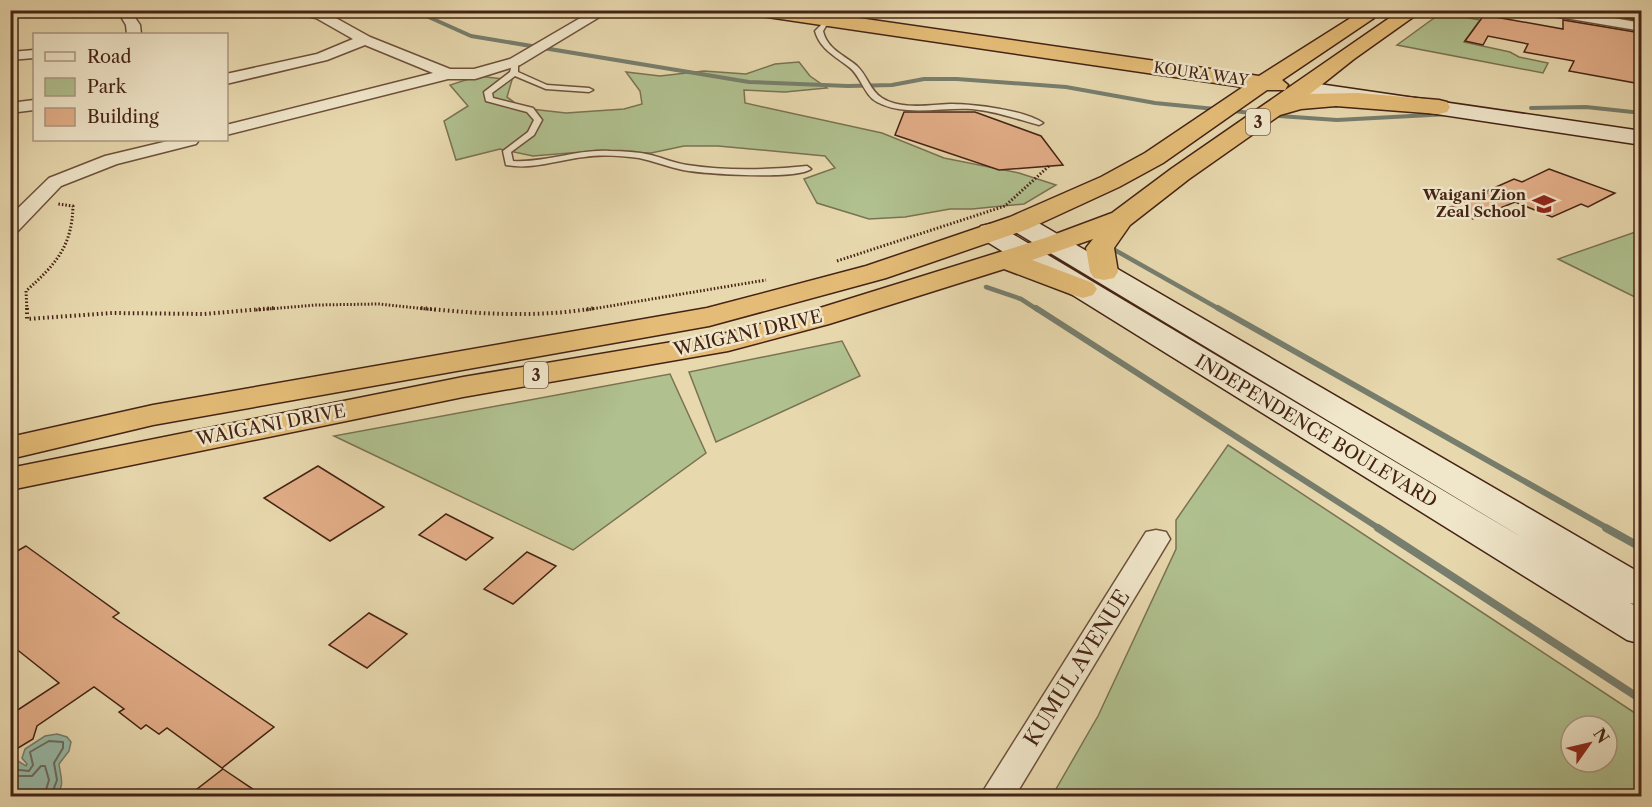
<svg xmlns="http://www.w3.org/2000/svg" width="1652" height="807" viewBox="0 0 1652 807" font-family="'Libre Caslon Text',serif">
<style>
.green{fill:#b0c08f;stroke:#7a7252;stroke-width:1.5;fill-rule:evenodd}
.water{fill:#98baa8;stroke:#777e6d;stroke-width:1.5}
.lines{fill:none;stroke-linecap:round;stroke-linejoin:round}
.shore{stroke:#6e6e5e;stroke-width:2}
.stream-far3{stroke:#777e6d;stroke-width:4}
.stream-far2{stroke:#777e6d;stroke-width:4.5}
.stream-far1{stroke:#777e6d;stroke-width:6}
.stream{stroke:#777e6d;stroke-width:8}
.building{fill:#e3ae88;stroke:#452315;stroke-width:1.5}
.lane-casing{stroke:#6e503b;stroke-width:3}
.street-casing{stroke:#6e503b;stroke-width:3}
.secondary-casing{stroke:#452315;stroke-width:3}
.highway-casing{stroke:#452315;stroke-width:3}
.path-far1{stroke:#452315;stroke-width:3;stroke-dasharray:1.5 2;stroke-linecap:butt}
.path{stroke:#452315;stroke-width:4;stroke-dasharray:1.5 3;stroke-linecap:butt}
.lane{fill:#f0e6ca;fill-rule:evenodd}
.street{fill:#f0e6ca;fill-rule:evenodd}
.secondary{fill:#f0e6ca;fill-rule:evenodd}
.highway{fill:#e4bc77;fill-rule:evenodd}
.labels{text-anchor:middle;stroke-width:5;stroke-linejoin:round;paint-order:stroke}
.far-street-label{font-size:15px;fill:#452315;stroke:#f0e6ca}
.far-poi-label{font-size:15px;font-weight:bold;fill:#452315;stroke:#f0e6ca;text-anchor:end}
.shield{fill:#f0e6ca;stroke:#785e4b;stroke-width:1.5}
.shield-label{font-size:16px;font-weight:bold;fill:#452315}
.street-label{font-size:18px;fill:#452315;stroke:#f0e6ca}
.near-street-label{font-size:21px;fill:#452315;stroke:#f0e6ca}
</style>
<rect width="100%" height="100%" fill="#e8d8ae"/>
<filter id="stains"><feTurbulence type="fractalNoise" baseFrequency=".00333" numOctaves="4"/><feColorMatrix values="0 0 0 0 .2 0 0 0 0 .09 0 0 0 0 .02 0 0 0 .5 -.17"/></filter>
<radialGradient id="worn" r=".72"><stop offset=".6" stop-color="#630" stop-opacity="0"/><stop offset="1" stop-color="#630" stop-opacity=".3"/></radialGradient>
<path class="green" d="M1441,13l39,7 -16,22 46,10 9,5 29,6 -5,10 -146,-28z
M799,62l11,14 17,12 -42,4 -41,-2 1,13 137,30 62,25 75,15 37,12 -32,19 -52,5h-22l-45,8 -36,2 -52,-16 -13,-24 31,-11 -10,-12 -107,-10h-34l-33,7 -57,-2 -61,5 -33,-7 -44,11 -12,-39 24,-15 -18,-21 28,-9 34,4 -5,17 15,11 44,5 58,-4 18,-5 -2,-13 -14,-19 34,4 44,-5 42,3 29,-10z
M1641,230v70l-83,-41z
M842,341l18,35 -144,66 -27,-70z
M670,374l36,79 -133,97 -239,-114z
M1228,445l413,272v79h-589l46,-80 78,-167v-29zM1571,726h36v36h-36z"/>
<path class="water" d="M57,734l10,3 4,5 -2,9 -10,13c2,15 6,20 -3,32h-45v-32l7,-3 8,5 1,-2 -5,-6 3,-9 20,-13z"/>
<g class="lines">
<path class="shore" d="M10,769l19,2 4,-6 -3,-13 19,-11 14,1v6l-9,15 3,17 -6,16
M10,776h22l9,-10h4l4,14 -5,16"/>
<path class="stream-far3" d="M413,10l58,26 278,46 99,4 44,-1 32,-6h33l109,8 89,16 60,6
M1531,108l55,-1 56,6
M1234,111l25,3
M1279,116l58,4 112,-6"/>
<path class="stream-far2" d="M1113,249l108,61
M986,287l35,12 17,11"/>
<path class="stream-far1" d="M1036,308l344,221
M1218,308l391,221"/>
<path class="stream" d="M1378,528l264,172
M1606,528l36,20"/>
</g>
<path class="building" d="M1584,10h57v11z
M1484,15l79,14v-9l78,13v51l-72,-13 5,-10 -50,-9 4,-8 -40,-8 -5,9 -18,-4z
M904,112h71l66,24 22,29 -64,5 -104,-35z
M1549,169l66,24 -27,14 -7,-3 -29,13 -37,-15 -42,17 -25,-11 42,-16 -3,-1 27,-12 8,3z
M318,466l66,41 -54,34 -66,-43z
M446,514l47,24 -27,22 -47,-25z
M26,546l93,67 -6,4 161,110 -52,41 -55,-40 -8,6 -13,-9 -5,4 -22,-17 5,-3 -30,-22 -57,39 -4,13 -23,14v-38l49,-32 -49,-39v-89z
M527,552l29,14 -43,38 -29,-15z
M369,613l38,21 -40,34 -38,-23z
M223,769l40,27h-75z"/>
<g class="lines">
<g class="lane-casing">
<path id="lane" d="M832,20l5,1 -11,5 -3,5c4,18 21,24 34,35 10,9 13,25 25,32 19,12 47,7 68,6 24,0 74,6 93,19l-4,2c-22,-6 -44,-14 -67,-16 -30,-2 -67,8 -95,-7 -13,-7 -16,-26 -28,-35 -14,-11 -29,-18 -34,-36l7,-7z
M512,64h6v8l29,13 42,3 4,2 -4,2 -43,-3 -31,-13 -23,17 1,5 40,10 9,12 -8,15 -23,17 2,9c33,2 64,-12 97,-10 13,0 28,1 41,4 12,3 23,8 36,10 39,6 80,5 120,1l4,3c-15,11 -106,5 -128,1 -15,-3 -29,-9 -44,-12 -18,-2 -37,-4 -55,-1 -26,3 -52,13 -78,8l-3,-14 25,-19 6,-12 -7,-8 -41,-11 -2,-9 26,-20z"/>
</g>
<g class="street-casing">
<path id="street" d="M117,10h13l10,15 1,9h-14l-1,-9z
M290,10l35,2 45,25 80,32h24l36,-10 84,-49h17l-91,55 -45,14h-27l-222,56v-10l207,-52 -68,-28 -38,15 -101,24v-10l91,-20 36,-15 -37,-21 -25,-5z
M1535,10h33l74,13v8l-101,-17z
M34,50v8l-24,2v-8z
M34,100v10l-24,3v-10z
M172,140h27l-3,4 -79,20 -56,22 -44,46 -7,2v-18l39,-38 56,-22z
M1156,530l10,2 4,7 -155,257h-35l166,-264z"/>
</g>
<g class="secondary-casing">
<path id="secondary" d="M1305,82l337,49v14l-345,-52 -3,-5 3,-5z
M1026,219l9,2 607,353v32l-12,-3 12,6v35l-15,-4 -646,-402 -4,-6 4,-6 9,-2 9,2 529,315 -511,-308 -4,-6 4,-6z"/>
</g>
<g class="highway-casing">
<path id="highway" d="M751,10h52l456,66 98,-62h14l3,4 -92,62 6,5 -3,5h-18l-104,73 -44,24 -91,42 -142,49 -177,48 -556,99 -143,34v-22l143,-32 554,-97 159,-42 144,-49 91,-40 44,-24 98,-66 -483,-71 -7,-2z
M1401,10h22l-69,49 -44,35 48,-1 81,7 8,2 3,5 -3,5 -8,2 -103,-8 -35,3 -21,6 -91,64 -59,46 -16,23 4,24 -4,6 -10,2 -10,-2 -4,-6 -4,-24 7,-9 -61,21 61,23 4,6 -4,6 -10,3 -10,-3 -69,-26 -175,55 -101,27 -265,46 -453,93v-22l453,-91 263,-44 81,-21 238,-74 67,-25 59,-44z"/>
</g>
<path class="path-far1" d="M837,261l168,-55 44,-40
M27,310l-1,-19c29,-26 46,-44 47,-85l-15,-2
M256,310l60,-5 63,-1 57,6
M586,310l180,-30"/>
<path class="path" d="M27,308v11l85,-6 92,1 70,-6
M421,308c58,6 117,10 174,0"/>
<use href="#lane" class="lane"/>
<use href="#street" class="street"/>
<use href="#secondary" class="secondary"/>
<use href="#highway" class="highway"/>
</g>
<defs>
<g id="school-bare" transform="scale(1.8)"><path d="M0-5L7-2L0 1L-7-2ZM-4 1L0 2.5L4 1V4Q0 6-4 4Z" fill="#8f2418" stroke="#f0e6ca" stroke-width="2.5" paint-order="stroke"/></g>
</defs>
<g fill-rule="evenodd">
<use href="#school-bare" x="1544" y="204"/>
</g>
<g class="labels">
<g class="far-street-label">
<text transform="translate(1201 74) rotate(8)" y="5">KOURA WAY</text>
</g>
<g class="far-poi-label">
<text x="1526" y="200">Waigani Zion<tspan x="1526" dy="17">Zeal School</tspan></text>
</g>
<g class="shield">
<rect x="1246" y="109" width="24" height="26" rx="4.5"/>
<rect x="524" y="362" width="24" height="26" rx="4.5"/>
</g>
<g class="shield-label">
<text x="1258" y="128">3</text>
<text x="536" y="381">3</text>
</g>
<g class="street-label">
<text transform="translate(748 333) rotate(-13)" y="6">WAIGANI DRIVE</text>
<text transform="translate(271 425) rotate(-11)" y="6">WAIGANI DRIVE</text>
<text transform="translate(1316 431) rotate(31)" y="6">INDEPENDENCE BOULEVARD</text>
</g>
<g class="near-street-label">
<text transform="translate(1077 668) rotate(-58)" y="7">KUMUL AVENUE</text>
</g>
</g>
<rect width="1652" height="807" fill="none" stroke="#e8d8ae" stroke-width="36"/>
<rect x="12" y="12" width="1628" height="783" fill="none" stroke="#452315" stroke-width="3"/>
<rect x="18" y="18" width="1616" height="771" fill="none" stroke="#452315" stroke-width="1.5"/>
<rect x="33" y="33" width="195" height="108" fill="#f0e6ca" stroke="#ac9882" stroke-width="1.5"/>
<rect x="45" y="52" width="30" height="9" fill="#f0e6ca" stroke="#ac9882" stroke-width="1.5"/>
<text x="87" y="63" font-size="18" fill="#452315">Road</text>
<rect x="45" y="78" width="30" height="18" fill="#b0c08f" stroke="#ac9882" stroke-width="1.5"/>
<text x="87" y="93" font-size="18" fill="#452315">Park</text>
<rect x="45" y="108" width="30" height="18" fill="#e3ae88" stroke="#ac9882" stroke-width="1.5"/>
<text x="87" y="123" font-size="18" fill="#452315">Building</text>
<g transform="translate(1589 744) rotate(56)"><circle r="28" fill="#f0e6ca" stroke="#ac9882" stroke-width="1.5"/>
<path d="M0-4.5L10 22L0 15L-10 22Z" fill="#8f2418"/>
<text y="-9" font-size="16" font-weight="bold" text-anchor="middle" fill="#452315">N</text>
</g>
<rect width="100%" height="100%" filter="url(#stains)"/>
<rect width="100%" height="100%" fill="url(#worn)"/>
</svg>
